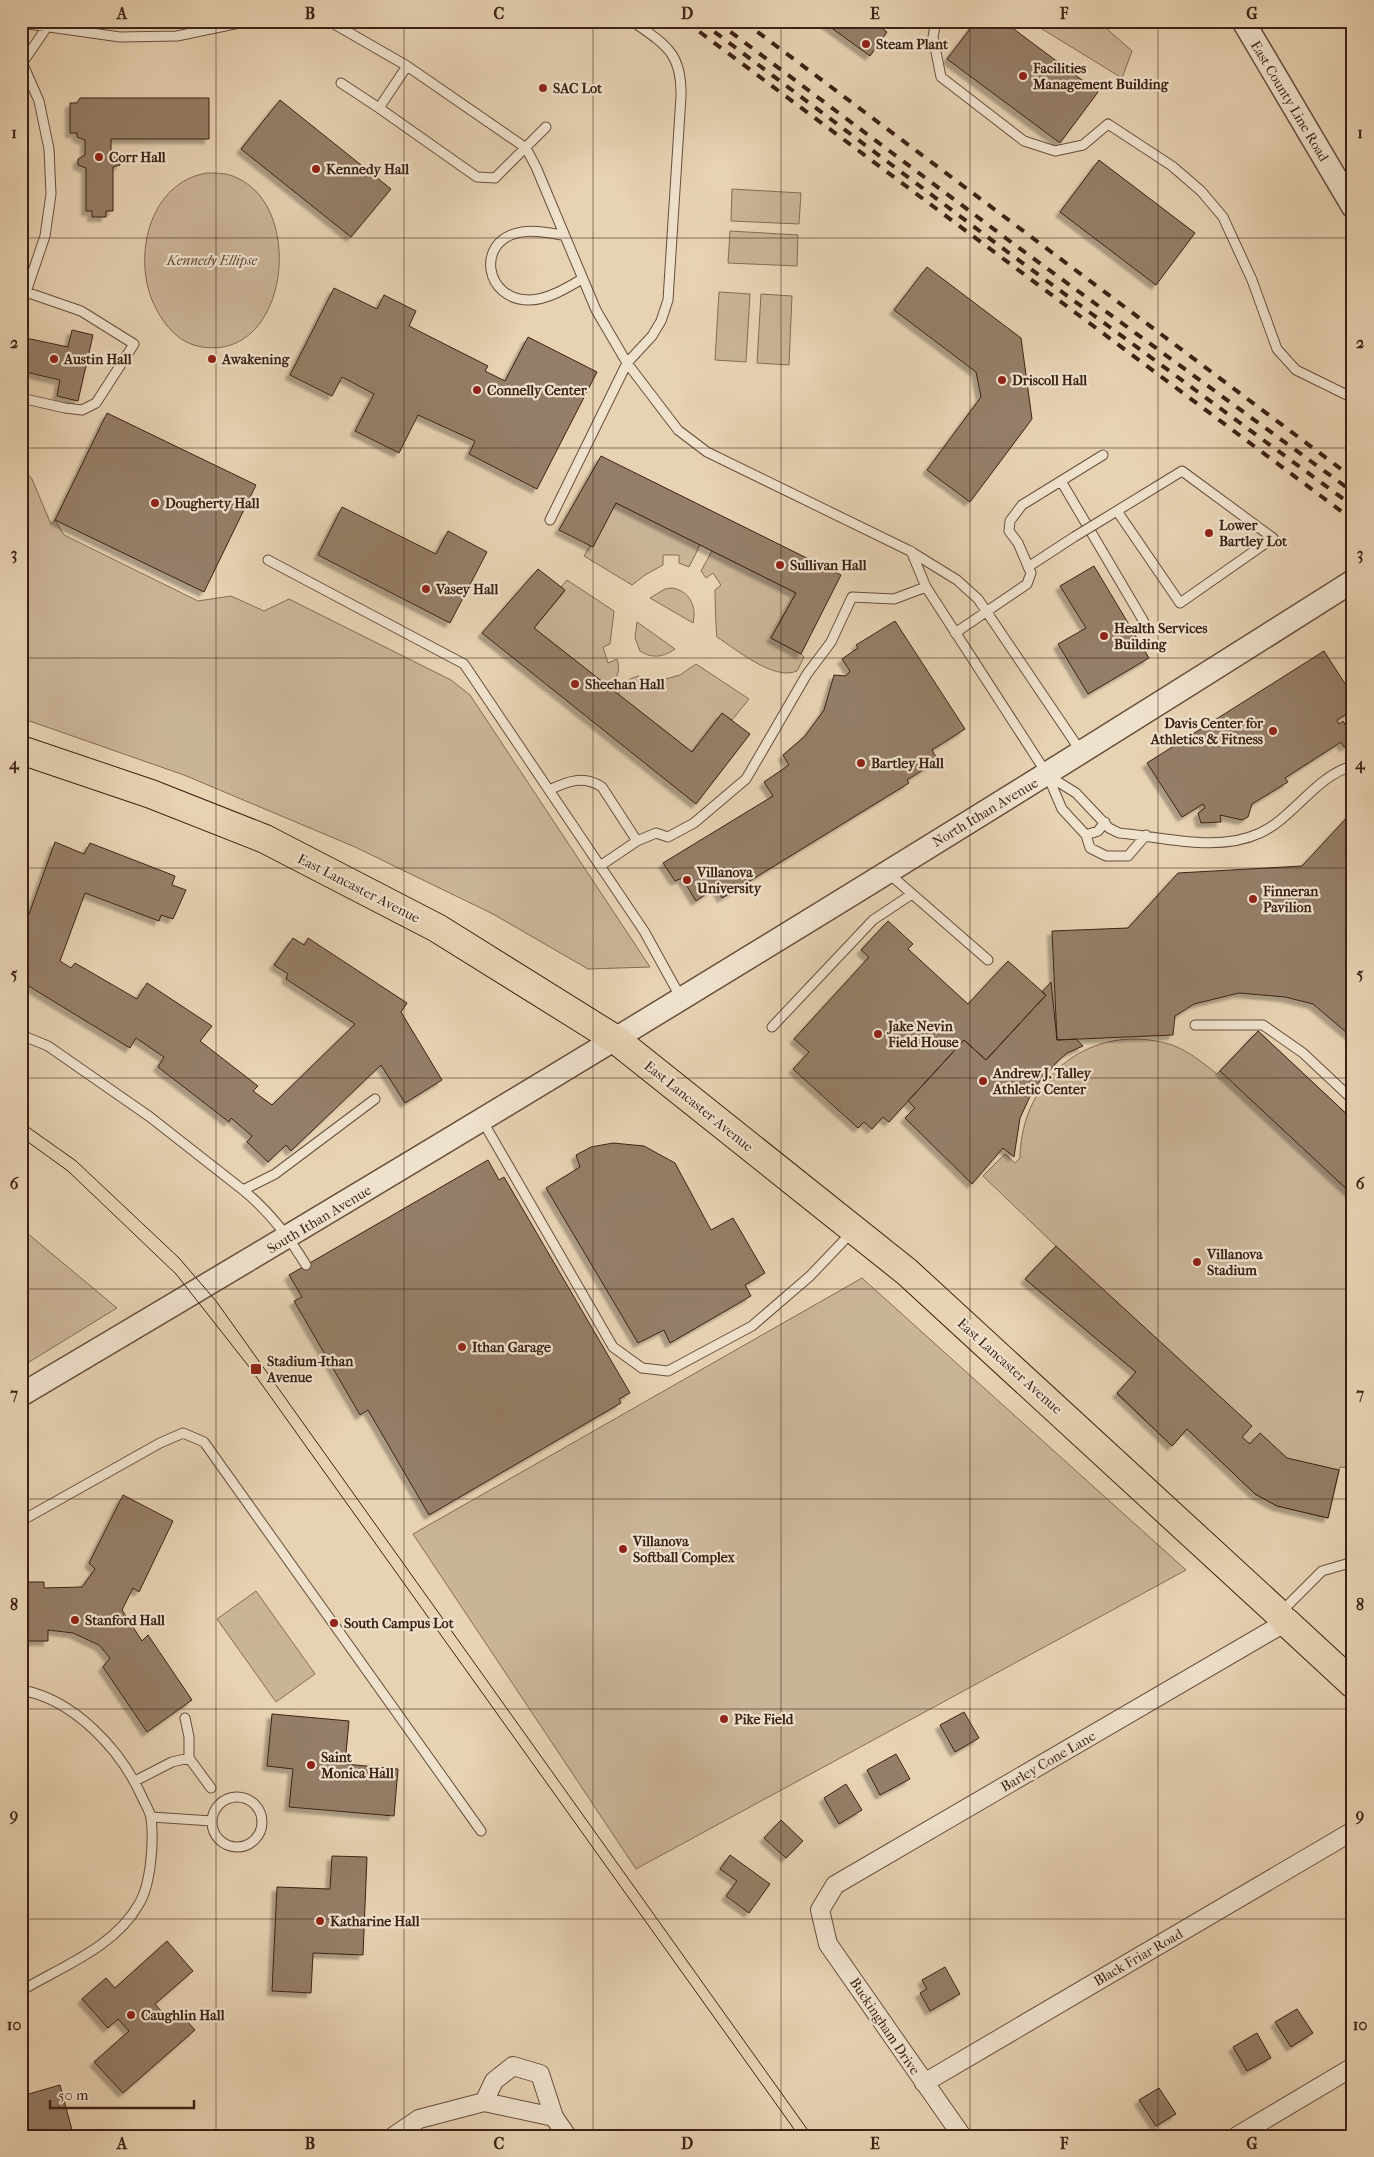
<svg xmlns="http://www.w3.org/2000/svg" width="1374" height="2157" viewBox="0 0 1374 2157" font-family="'IM FELL French Canon',serif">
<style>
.green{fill:#cab497;stroke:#836b56}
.building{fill:#957e67;stroke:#3c2215;filter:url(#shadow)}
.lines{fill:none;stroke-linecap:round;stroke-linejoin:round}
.service-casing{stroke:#674e3c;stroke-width:11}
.minor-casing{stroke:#674e3c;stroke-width:20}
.tertiary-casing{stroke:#674e3c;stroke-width:25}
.trunk-casing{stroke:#3c2215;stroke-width:30}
.service{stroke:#efe2cd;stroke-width:9}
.minor{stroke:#efe2cd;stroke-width:18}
.tertiary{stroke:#efe2cd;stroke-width:22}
.trunk{stroke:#e7d2b2;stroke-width:28}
.tram{stroke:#3c2215;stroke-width:1}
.rail{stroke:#3c2215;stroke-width:4;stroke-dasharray:9 9;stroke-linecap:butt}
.service-bridge-casing{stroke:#674e3c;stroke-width:11;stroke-linecap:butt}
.service-bridge{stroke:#efe2cd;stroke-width:9}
.grid{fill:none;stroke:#3c2215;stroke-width:1;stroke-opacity:0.55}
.poi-dot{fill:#8f2418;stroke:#efe2cd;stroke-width:2}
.labels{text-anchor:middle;stroke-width:4.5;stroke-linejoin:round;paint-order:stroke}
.poi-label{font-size:14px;font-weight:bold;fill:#3c2215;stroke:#efe2cd;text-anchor:start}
.street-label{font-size:14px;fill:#3c2215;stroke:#efe2cd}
.park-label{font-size:14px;font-style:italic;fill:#604636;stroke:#efe2cd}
.neatline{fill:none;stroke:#3c2215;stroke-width:2}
.grid-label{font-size:16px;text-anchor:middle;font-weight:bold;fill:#3c2215}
</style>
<defs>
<filter id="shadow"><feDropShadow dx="-4.5" dy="4.5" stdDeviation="1" flood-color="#0004"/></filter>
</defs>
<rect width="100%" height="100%" fill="#e7d2b2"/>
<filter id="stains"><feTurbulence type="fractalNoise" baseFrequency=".004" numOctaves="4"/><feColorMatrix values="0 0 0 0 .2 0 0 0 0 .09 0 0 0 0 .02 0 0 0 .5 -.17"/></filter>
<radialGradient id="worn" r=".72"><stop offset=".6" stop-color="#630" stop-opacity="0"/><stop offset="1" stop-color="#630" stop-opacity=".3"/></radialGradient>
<path class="green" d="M1029,21h69l34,30 -10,27z
M207,173c10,0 21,0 30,5 69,30 51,183 -35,169 -25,-4 -40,-24 -50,-47 -19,-48 -1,-118 55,-127z
M732,189l69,4 -2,31 -68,-3z
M730,231l68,4 -1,31 -69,-3z
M719,292l31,2 -4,68 -31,-2z
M761,294l31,2 -3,69 -32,-2z
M21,467l11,12 19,45 4,-4 9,15 134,66 33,-5 33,15 25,-12 162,81 19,15 180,272 -62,2 -95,-55 -138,-67 -171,-72 -163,-57z
M616,503l84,42 -11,22 -10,-4v-8h-16v10l-18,10 -13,10 -48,-29z
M712,551l84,42 -25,45 30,16 3,3 -7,14c-23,10 -60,-21 -80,-34 -1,-3 -2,-41 -2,-47l6,-5 -8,-12 -7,5 -5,-7z
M567,580l47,31 -4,33 -7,3 5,16 9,-4c4,13 0,18 -8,28l-75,-59 31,-37 -4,-4z
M672,588c18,3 25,19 21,35l-43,-25 15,-9z
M637,622l38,27c-11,8 -23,10 -35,2l-5,-13z
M696,664l53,35 -17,21 -10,-7 -30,39 -74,-58 12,-15 8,-3 4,2v12l16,1v-10l22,-6z
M1258,1031l95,89v348l-13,-1 -12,51 -51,-12 -22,-12 -68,-65 -15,17 -55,-52 19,-22 -111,-93 31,-33 -73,-70 22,-22 10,9 5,-5c1,-82 73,-138 152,-113 17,6 31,18 45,29z
M21,1228l96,80 -96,59z
M862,1278l324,292 -550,299 -223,-335z
M256,1591l59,83 -39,28 -59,-83z"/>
<path class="building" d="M822,21h50l15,11 -17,24z
M976,21h27l95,71 -38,51 -113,-84z
M80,98h129v41h-98v17l9,3v6l-7,2v44h-7v6h-14v-6h-6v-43l-8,-3v-6l7,-4v-15l-8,-3v-4h-7v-30h7z
M280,100l111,89 -40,48 -110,-88z
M1099,160l96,73 -39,52 -96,-73z
M927,267l94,71 11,81 -62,83 -43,-32 54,-73 -5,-25 -82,-62z
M334,288l43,21 7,-14 32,16 -7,15 79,40 -3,5 20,10 23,-44 69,35 -60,117 -68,-35 6,-13 -57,-26 -19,38 -44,-22 19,-37 -32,-17 -10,19 -42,-21z
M72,330l21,5 -15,66 -21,-5 3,-16 -39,-9v-34l47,10z
M107,413l149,72 -52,107 -149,-72z
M601,456l240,119 -40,79 -30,-16 25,-45 -180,-90 -23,44 -34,-17z
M342,507l94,47 12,-23 39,21 -37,71 -132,-68z
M1094,566l55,92 -61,36 -30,-50 28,-16 -26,-42z
M538,569l27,21 -31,38 158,124 30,-39 28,21 -54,70 -214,-171z
M895,621l70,108 -33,21 6,10 -31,20 2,3 -187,115 -6,-11 -20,14 -14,-23 -7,3 -12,-18 110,-67 -9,-14 25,-17 -6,-10 22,-19 19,-26 10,-35 12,1 4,-5 -8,-12 16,-11 -2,-3z
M1324,651l29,45v14l-16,10 2,4 4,-3 10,17v4l-9,5 -3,-5 -56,36 3,4 -36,22 -4,13 -6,3 -22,-5 1,7 -20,1 -3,-10 7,-5 -2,-4 -21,13 -35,-54z
M1353,811v227l-40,-34 -28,-7 -46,-4 -45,11 -19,12 -2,19 -116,5 -5,-109 76,-3 50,-55 124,-7z
M55,842l29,12 6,-11 85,33 -3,9 14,5 -13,29 -12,-4 -2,6 -74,-28 -25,68 11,7 4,-5 62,36 10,-16 65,43 -12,15 58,45 -5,5 19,14 83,-81 -69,-45 2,-5 -14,-9 19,-27 11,7 4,-7 99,65 -6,9 41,68 -37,23 -24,-38 -90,86 -5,-6 -18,17 -21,-20 5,-6 -21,-18 -2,4 -71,-55 6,-10 -28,-19 -6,10 -103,-63 -2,5 -4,-2v-52z
M888,921l25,23 -5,5 60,55 40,-43 38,34 -60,65 -22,-20 -75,82 -6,-5 -11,12 -8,-7 -6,6 -65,-59 16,-17 -15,-13 75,-82 -8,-7z
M1051,982l6,58 19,-1 7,7 -16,7 -9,8 -24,27 -14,30 -6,39 -11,-9 -31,36 -67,-66 10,-10 -7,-7 56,-61 22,20 60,-65 -4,-3z
M1258,1031l95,89v75l-133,-124z
M613,1143l31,3 31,17 36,67 22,-12 32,55 -20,12 6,11 -81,47 -6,-13 -26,13 -92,-155 34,-21 -4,-12 15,-8z
M488,1160l11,20 5,-3 126,216 -11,6 2,4 -192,112 -61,-105 -8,5 -66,-114 8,-4 -13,-22z
M1056,1246l196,180 -10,11 8,7 10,-11 27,25 52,12 -11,48 -51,-12 -22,-12 -68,-65 -15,17 -55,-53 19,-21 -111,-93z
M123,1495l50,26 -34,71 -6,-4 -11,22 20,31 6,-6 44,65 -45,32 -44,-65 7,-9 -11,-13 -26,-12 -25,-3v11h-27v-59h23v6l38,-1 13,-18 -6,-6z
M964,1712l15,26 -24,14 -15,-27z
M272,1714l77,7 -4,43 53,5 -4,47 -105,-9 4,-38 -26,-3z
M896,1754l14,25 -30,16 -13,-25z
M846,1784l16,26 -23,14 -15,-26z
M781,1820l22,21 -17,17 -22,-20z
M730,1855l40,29 -21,29 -23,-17 11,-15 -17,-12z
M332,1856l35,1 -4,98 -50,-2 -2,40 -39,-2 5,-104 53,2z
M167,1941l26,30 -38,33 14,16 10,-8 16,18 -72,63 -29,-31 35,-31 -11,-12 -10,9 -26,-29 24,-21 9,10z
M945,1967l15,27 -30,17 -10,-18 7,-4 -5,-9z
M1297,2009l16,24 -22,14 -16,-25z
M1257,2033l14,25 -24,13 -14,-24z
M21,2081l4,14 35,-10 12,45 -22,6h-29z
M1159,2088l17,26 -20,12 -17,-26z"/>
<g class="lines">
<g class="service-casing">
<path id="service" d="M329,21l78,45 119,82 10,19 60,143 31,53 51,67 29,22 203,99 47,29 21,19 104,154
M936,21l-3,16 8,40 83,64 31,10 28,-6 25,-21 64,42 29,25 22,26 29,63 25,69 19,21 57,28
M21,23l99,14 57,-1 72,-15
M21,60l18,41 10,48 2,45 -6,42 -19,56 -5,-2
M23,62l24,-35
M407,66l-28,42 98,69 18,1 51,-51
M341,83l38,25
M563,235c-14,-2 -32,-6 -46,-2 -41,10 -32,67 12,67 18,0 38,-12 53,-21
M21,398l44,10 17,2 14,-7 38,-59 -53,-33 -55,-19
M1061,481l86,146
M550,520l77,-157 25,-27 9,-15 7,-21 13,-204c1,-43 -15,-51 -49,-75
M1102,520l80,-49 91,67 -93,65 -63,-92
M911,551l15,36 121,187 15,35 24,26 4,13 16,8h22l18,-21
M268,560l196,104 180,267 37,67
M1028,567l46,-30
M955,633l72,-49 4,-11 -13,-30 -9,-12 1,-10 12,-16 81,-50
M1047,775l29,18 33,35 10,5c45,4 98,20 141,0 32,-14 58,-59 93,-67
M549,790c19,-9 35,-15 53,-3l35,54
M1086,835l12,-4 7,-9
M600,866l37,-25 19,-8 12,4 26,-14 52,-44 61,-105 24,-32 21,-45 42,2 32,-12
M887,872l101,88
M1195,1025h68l40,28 50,47
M772,1027l101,-107 39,-26
M21,1035l27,11 102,71 93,73c26,21 46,47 63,75
M482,1120l131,227 29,21 26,3 84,-45 58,-50 42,-44
M243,1190l32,-16 100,-75
M21,1521l139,-78 23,-10 21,9 277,389
M1281,1612l41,-41 31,-9
M21,1690c53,9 100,60 121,107 3,7 8,14 9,21 3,23 0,66 -12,86 -25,44 -77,62 -118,87
M185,1718l4,19v21
M135,1781l37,-19 17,-4 22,30
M212 1822a25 25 0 1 1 50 0a25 25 0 1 1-50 0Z
M151,1817l61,4"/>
</g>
<g class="minor-casing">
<path id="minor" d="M924,2083l429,-252
M484,2102l10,-21 19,-15 27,8 14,43 13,19
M394,2136l25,-17 65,-17 70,15
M962,2136l-134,-192 -8,-34 15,-25 451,-263
M1237,2136l116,-69"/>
</g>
<g class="tertiary-casing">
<path id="tertiary" d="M1243,21l110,186
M21,1395c448,-265 893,-535 1332,-814"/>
</g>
<g class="trunk-casing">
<path id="trunk" d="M21,750l130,44 114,45 172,89 178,111 292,233 372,342
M1286,1622l67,62"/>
</g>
<use href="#service" class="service"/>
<use href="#minor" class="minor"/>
<use href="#tertiary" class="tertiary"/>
<use href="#trunk" class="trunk"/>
<path class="tram" d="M21,1122l55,39 103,97 37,43 596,835
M21,1137l47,34 108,103 74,94 549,768"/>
<path class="rail" d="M685,21l668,499
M700,21l309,232 344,253
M716,21l299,224 338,247
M743,21l610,457"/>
<g class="service-bridge-casing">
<path id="service-bridge" d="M1074,537l28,-17"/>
</g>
<use href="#service-bridge" class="service-bridge"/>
</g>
<path class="grid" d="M216,21v2115M404,21v2115M593,21v2115M781,21v2115M970,21v2115M1158,21v2115M21,238h1332M21,448h1332M21,658h1332M21,868h1332M21,1078h1332M21,1289h1332M21,1499h1332M21,1709h1332M21,1919h1332"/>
<g class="poi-dot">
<circle cx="866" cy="44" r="5"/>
<circle cx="1023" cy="76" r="5"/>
<circle cx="543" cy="88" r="5"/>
<circle cx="99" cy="157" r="5"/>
<circle cx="316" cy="169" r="5"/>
<circle cx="54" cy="359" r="5"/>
<circle cx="212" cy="359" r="5"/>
<circle cx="1002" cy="380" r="5"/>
<circle cx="477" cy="390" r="5"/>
<circle cx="155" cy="503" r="5"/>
<circle cx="1209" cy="533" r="5"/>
<circle cx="780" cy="565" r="5"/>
<circle cx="426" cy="589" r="5"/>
<circle cx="1104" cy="636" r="5"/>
<circle cx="575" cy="684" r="5"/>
<circle cx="1273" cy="731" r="5"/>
<circle cx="861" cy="763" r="5"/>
<circle cx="687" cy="880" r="5"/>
<circle cx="1253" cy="899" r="5"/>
<circle cx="878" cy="1034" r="5"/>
<circle cx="983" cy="1081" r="5"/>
<circle cx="1197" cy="1262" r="5"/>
<circle cx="462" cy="1347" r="5"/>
<rect x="250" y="1363" width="12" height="12" rx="2.5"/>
<circle cx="623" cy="1549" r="5"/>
<circle cx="75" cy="1620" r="5"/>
<circle cx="334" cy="1623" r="5"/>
<circle cx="724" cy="1719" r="5"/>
<circle cx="311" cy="1765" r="5"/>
<circle cx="320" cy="1921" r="5"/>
<circle cx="131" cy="2015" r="5"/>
</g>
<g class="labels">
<g class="poi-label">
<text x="876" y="49">Steam Plant</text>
<text x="1033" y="73">Facilities<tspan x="1033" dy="16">Management Building</tspan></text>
<text x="553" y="93">SAC Lot</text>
<text x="109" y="162">Corr Hall</text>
<text x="326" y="174">Kennedy Hall</text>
<text x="64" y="364">Austin Hall</text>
<text x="222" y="364">Awakening</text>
<text x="1012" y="385">Driscoll Hall</text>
<text x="487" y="395">Connelly Center</text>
<text x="165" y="508">Dougherty Hall</text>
<text x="1219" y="530">Lower<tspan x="1219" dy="16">Bartley Lot</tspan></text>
<text x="790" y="570">Sullivan Hall</text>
<text x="436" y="594">Vasey Hall</text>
<text x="1114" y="633">Health Services<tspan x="1114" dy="16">Building</tspan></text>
<text x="585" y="689">Sheehan Hall</text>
<text x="1263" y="728" text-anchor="end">Davis Center for<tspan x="1263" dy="16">Athletics &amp; Fitness</tspan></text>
<text x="871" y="768">Bartley Hall</text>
<text x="697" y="877">Villanova<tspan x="697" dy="16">University</tspan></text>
<text x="1263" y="896">Finneran<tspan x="1263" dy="16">Pavilion</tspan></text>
<text x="888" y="1031">Jake Nevin<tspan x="888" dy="16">Field House</tspan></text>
<text x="993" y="1078">Andrew J. Talley<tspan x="993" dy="16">Athletic Center</tspan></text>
<text x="1207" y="1259">Villanova<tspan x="1207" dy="16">Stadium</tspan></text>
<text x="472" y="1352">Ithan Garage</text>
<text x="267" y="1366">Stadium-Ithan<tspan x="267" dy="16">Avenue</tspan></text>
<text x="633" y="1546">Villanova<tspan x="633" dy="16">Softball Complex</tspan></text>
<text x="85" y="1625">Stanford Hall</text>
<text x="344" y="1628">South Campus Lot</text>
<text x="734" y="1724">Pike Field</text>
<text x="321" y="1762">Saint<tspan x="321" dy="16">Monica Hall</tspan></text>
<text x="330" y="1926">Katharine Hall</text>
<text x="141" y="2020">Caughlin Hall</text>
</g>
<g class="street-label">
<text transform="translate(1290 101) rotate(59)" y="5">East County Line Road</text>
<text transform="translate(985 812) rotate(-31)" y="5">North Ithan Avenue</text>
<text transform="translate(359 888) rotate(27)" y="5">East Lancaster Avenue</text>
<text transform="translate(699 1106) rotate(39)" y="5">East Lancaster Avenue</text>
<text transform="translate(319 1219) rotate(-31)" y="5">South Ithan Avenue</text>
<text transform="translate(1010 1366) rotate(42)" y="5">East Lancaster Avenue</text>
<text transform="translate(1048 1761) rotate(-30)" y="5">Barley Cone Lane</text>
<text transform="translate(1138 1957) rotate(-30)" y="5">Black Friar Road</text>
<text transform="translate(885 2026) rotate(56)" y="5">Buckingham Drive</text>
</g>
<g class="park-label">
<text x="212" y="265">Kennedy Ellipse</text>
</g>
</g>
<rect width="1374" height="2157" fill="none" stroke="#e7d2b2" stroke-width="55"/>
<path d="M50 2100v8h144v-8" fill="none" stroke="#3c2215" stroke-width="2.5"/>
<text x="58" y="2100" font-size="15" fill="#3c2215" stroke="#efe2cd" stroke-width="4" paint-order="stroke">50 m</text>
<rect x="28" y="28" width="1318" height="2102" class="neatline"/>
<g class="grid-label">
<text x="122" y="19">A</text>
<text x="310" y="19">B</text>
<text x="499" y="19">C</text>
<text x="687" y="19">D</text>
<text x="875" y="19">E</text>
<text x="1064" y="19">F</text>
<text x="1252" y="19">G</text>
<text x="14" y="138">1</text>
<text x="1360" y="138">1</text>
<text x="14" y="348">2</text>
<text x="1360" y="348">2</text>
<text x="14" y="559">3</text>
<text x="1360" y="559">3</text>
<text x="14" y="769">4</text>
<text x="1360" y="769">4</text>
<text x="14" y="979">5</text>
<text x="1360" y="979">5</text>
<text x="14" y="1189">6</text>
<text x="1360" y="1189">6</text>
<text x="14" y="1399">7</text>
<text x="1360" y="1399">7</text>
<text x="14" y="1610">8</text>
<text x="1360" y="1610">8</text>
<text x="14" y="1820">9</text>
<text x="1360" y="1820">9</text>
<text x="14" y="2030">10</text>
<text x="1360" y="2030">10</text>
<text x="122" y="2149">A</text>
<text x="310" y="2149">B</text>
<text x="499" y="2149">C</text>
<text x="687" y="2149">D</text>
<text x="875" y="2149">E</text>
<text x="1064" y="2149">F</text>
<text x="1252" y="2149">G</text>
</g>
<rect width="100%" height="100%" filter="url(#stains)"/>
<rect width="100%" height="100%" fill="url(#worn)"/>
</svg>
